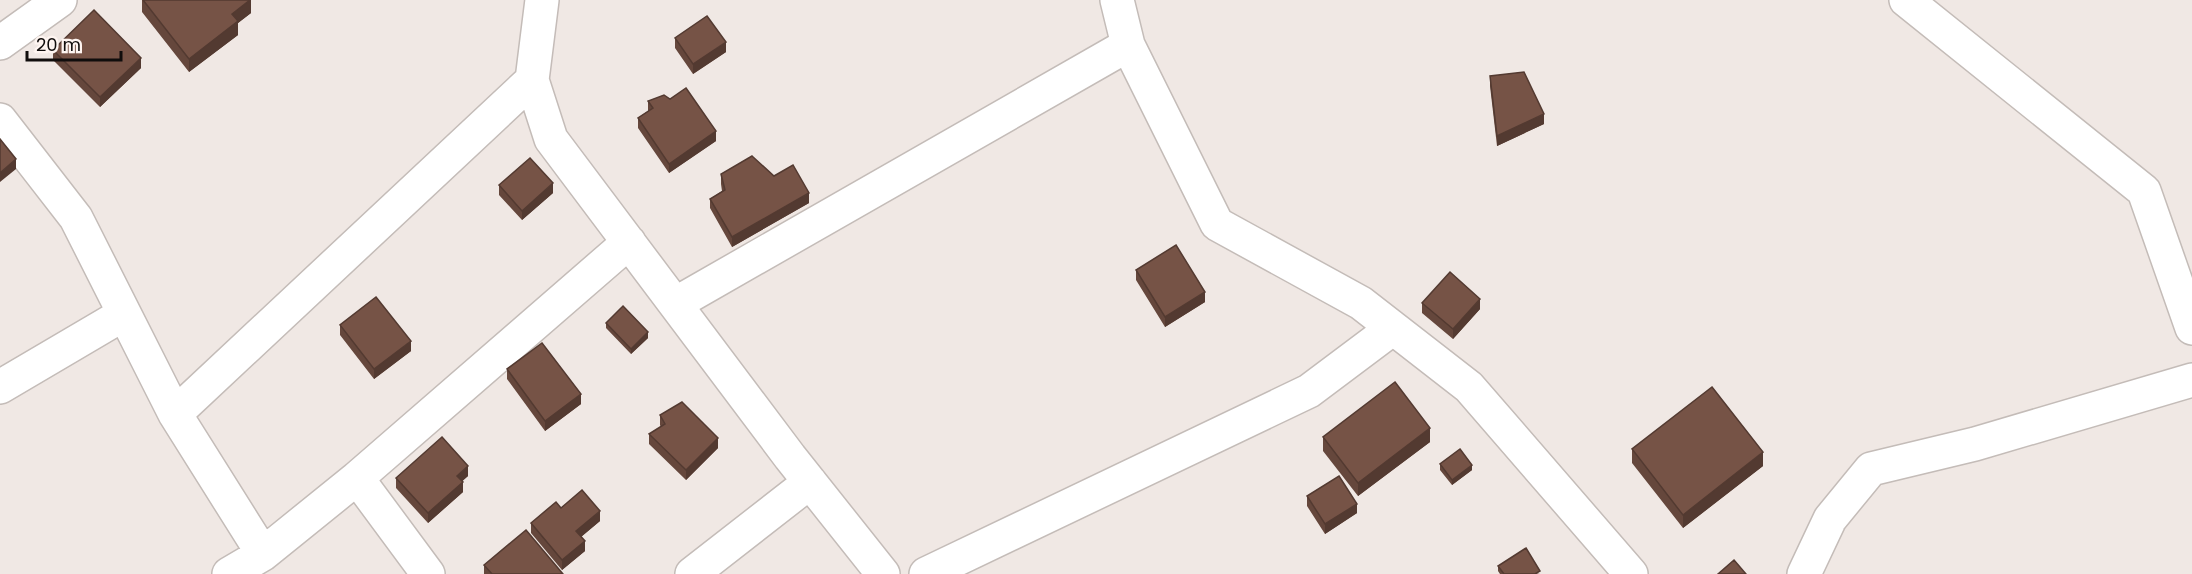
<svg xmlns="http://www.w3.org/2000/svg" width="2192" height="574" viewBox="0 0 2192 574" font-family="Poppins,sans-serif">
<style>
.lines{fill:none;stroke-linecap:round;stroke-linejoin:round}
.minor-casing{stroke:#c4bcb8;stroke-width:36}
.minor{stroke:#fff;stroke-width:33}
.wall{fill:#65473c}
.shaded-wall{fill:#533a31}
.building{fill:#765346;stroke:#533a31;stroke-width:1.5}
</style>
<rect width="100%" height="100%" fill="#f0e8e4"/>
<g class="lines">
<g class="minor-casing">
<path id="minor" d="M542,0l-10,80 19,59 239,318 93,117
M1117,0l11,45 89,179 144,79 108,84 162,187
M1906,0l238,191 48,137
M0,43l60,-43
M0,120l76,98 99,196 88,140 94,-76 71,96
M675,304l453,-259
M0,387l124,-73
M175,414l357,-334
M357,478l272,-236
M229,574l34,-20
M692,574l118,-92
M926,574l383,-183 84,-63
M1804,574l26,-55 41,-50 104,-25 217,-64"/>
</g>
<use href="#minor" class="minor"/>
</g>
<path class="wall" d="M142,0h109v13l-13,10v12l-49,37 -47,-60z
M675,38l51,14 -33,22 -18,-26z
M53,50l88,18 -41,39 -47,-47z
M1490,76l54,48 -47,22 -7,-60z
M648,101l68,40 -47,32 -31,-45v-10l10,-7z
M721,174l53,2 35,27 -77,44 -22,-39v-9l12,-8 -1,-7z
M499,185l54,8 -31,27 -23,-25z
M1136,270l69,32 -40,25 -29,-47z
M1422,303l58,6 -27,30 -31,-26z
M606,323l42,15 -17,16 -25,-26z
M340,325l71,26 -37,28 -34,-44z
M507,369l74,35 -36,27 -38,-52z
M660,415l58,33 -32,32 -37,-36v-10l12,-7 -1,-2z
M1323,437l107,5 -72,54 -35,-45z
M1632,449l131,17 -80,62 -51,-65z
M1440,464l32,6 -20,15 -12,-15z
M468,476l-6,5 1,11 -35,31 -32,-35v-10z
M1307,496l50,17 -32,21 -18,-28z
M561,508l39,13 -19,16 4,14 -23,19 -31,-37v-10z
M484,565l79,9h-79z
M1498,566l42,8h-40l-2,-3z"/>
<path class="shaded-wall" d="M250,0h1v13l-13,10v12l-49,37v-13l43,-45z
M726,42v10l-33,22v-10z
M141,58v10l-41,39v-10z
M1544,114v10l-47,22v-10z
M716,131v10l-47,32v-9z
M16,159v10l-16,13v-9z
M553,183v10l-31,27v-9z
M809,193v10l-77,44v-10z
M1205,292v10l-40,25v-10z
M1480,299v10l-27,30v-10z
M648,332v6l-17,16v-5z
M411,341v10l-37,28v-10z
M581,394v10l-36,27v-10z
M1430,428v14l-72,54v-13z
M718,438v10l-32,32v-10z
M1763,452v14l-80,62v-13z
M1472,465v5l-20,15v-5z
M468,466v10l-11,10v-10z
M463,482v10l-35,31v-10z
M1357,504v9l-32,21v-10z
M600,511v10l-24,20v-10z
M585,541v10l-23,19v-10z"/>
<path class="building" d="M143,0h107l-18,14 6,7 -49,38z
M94,10l47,48 -41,39 -47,-47z
M707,16l19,26 -33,22 -18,-26z
M1524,72l20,42 -47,22 -7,-60z
M686,88l30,43 -47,33 -31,-46 15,-10 -5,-7 16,-6 6,4z
M0,139l16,20 -16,14z
M752,156l22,20 19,-11 16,28 -77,44 -22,-38 15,-9 -4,-16z
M530,158l23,25 -31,28 -23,-26z
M1176,245l29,47 -40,25 -29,-47z
M1450,272l30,27 -27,30 -31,-26z
M376,297l35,44 -37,28 -34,-44z
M623,306l25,26 -17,17 -25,-26z
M542,343l39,51 -36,27 -38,-52z
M1395,382l35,46 -72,55 -35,-46z
M1712,387l51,65 -80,63 -51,-66z
M682,402l36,36 -32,32 -37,-36 16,-10 -5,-9z
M442,437l26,29 -11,10 6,6 -35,31 -32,-35z
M1460,449l12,16 -20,15 -12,-16z
M1339,476l18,28 -32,20 -18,-28z
M582,490l18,21 -24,20 9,10 -23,19 -31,-37 25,-21 5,6z
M526,530l37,44h-71l-8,-9z
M1526,548l14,23 -5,3h-31l-6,-8z
M1734,560l12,14h-28z"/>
<path d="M27 51v9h94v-9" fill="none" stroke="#100d0c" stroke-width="3"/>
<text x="36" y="51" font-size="18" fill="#100d0c" stroke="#fef5f1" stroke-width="4.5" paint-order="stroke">20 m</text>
</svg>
